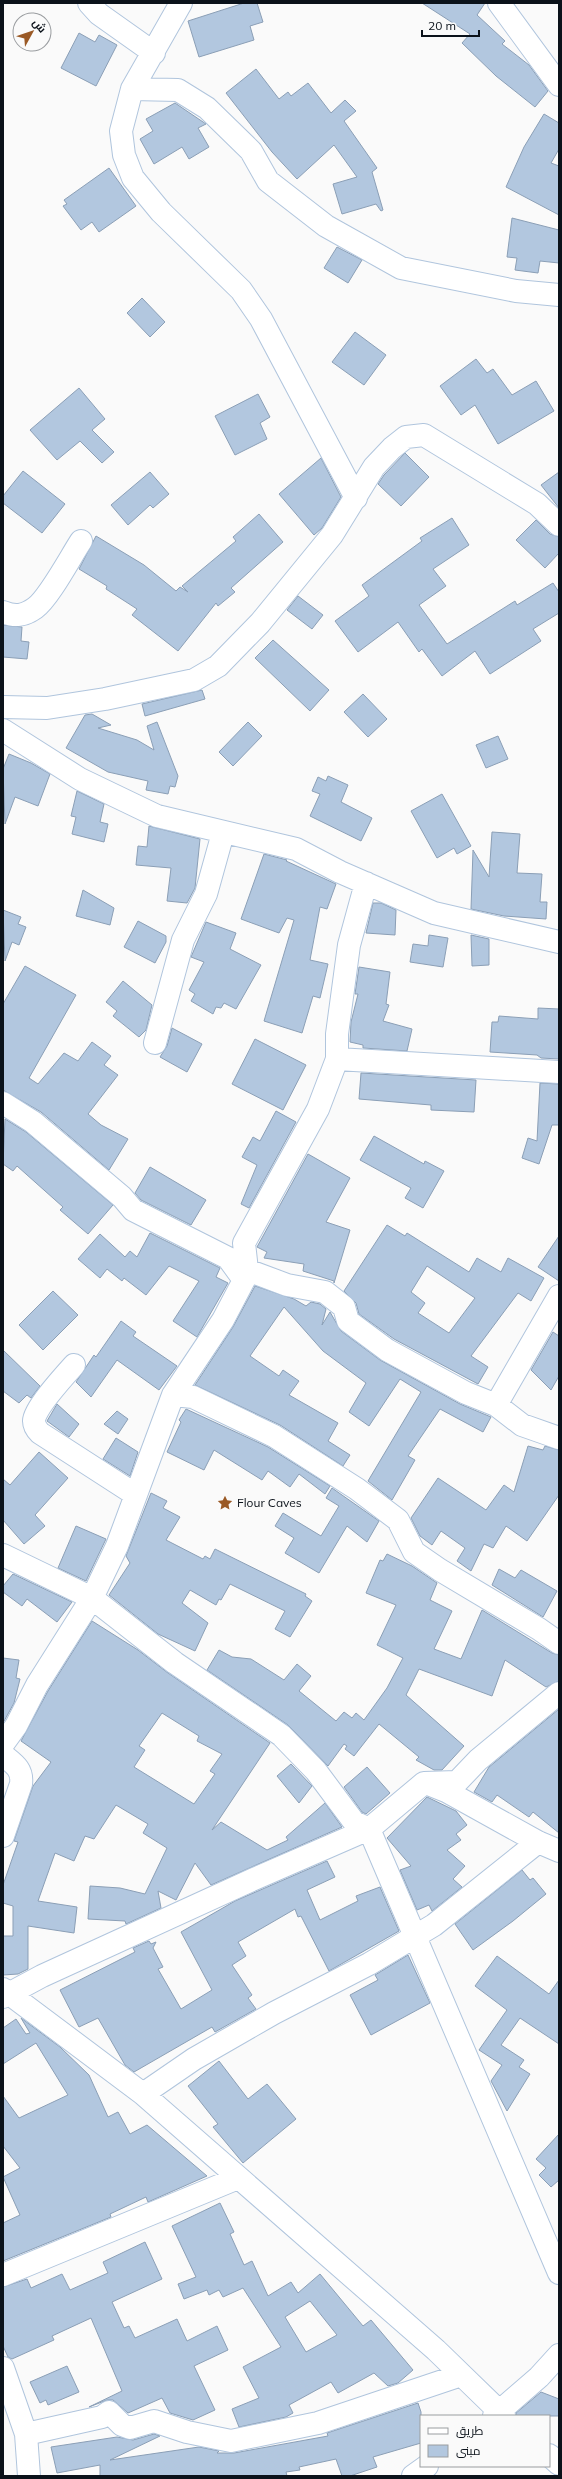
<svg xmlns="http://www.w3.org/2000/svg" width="562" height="2479" viewBox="0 0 562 2479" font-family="Mulish,Cairo,sans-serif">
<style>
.building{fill:#b2c7df;stroke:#8b9fb6;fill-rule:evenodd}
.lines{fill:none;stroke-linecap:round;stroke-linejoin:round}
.minor-casing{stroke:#b0c5dd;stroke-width:24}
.minor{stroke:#fff;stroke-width:22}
.labels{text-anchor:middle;stroke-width:3.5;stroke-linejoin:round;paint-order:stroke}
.poi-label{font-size:12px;fill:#0b121a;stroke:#fafafa;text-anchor:start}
</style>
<rect width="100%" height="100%" fill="#fafafa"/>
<path class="building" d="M244,3h13l6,19 -13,4 4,14 -55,17 -11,-36z
M422,3h63l-8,12 28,26 -3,3 27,21 19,26 -13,16 -39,-31 -34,-33 8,-9z
M79,33l16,9 4,-7 18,10 -21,41 -35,-18z
M256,69l23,30 9,-7 3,4 17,-13 23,30 14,-13 11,11 -12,10 33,47 -5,4 11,38 -2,1 -5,-7 -34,10 -9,-30 24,-7 -23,-32 -37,34 -25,-27 -46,-59z
M175,103l31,21 -8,4 11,19 -20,12 -7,-12 -28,17 -14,-25 13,-8 -7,-12z
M544,114l15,9v26l-8,14 8,3v49l-53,-28 18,-40z
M109,168l27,38 -37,26 -7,-10 -11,8 -18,-24 4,-2 -3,-4z
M512,218l47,12v33l-19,-2 -2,12 -23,-3 2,-12 -10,-1z
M337,247l25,13 -14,23 -24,-15z
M142,298l23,24 -15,15 -23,-24z
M355,332l31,23 -22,30 -32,-23z
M476,359l11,14 6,-4 19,26 24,-14 18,30 -56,33 -23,-39 -14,10 -21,-29z
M79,388l26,31 -13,11 22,22 -12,11 -22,-22 -23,19 -27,-30z
M258,394l12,23 -10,6 7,16 -32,16 -20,-39z
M405,453l24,24 -28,29 -23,-22 6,-9z
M321,458l20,39 -19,31 -8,7 -35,-41z
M23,471l42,33 -23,29 -39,-30v-7z
M150,472l19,22 -16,14 -3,-3 -22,20 -17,-20z
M559,472v36l-18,-23z
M259,514l24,28 -52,46 4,4 -17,14 -2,-3 -38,48 -46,-36 5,-6 -31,-20 1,-3 -28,-17 17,-33 48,29 32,26 4,-4 8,5 -6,-6 54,-45 -3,-4z
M452,518l17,27 -36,24 13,17 -27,19 28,39 68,-43 2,4 36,-22 6,9v21l-26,16 8,12 -51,33 -15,-23 -33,25 -20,-27 -3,3 -21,-30 -40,30 -23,-31 34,-25 -7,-11 60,-44 -2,-3z
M536,520l14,14 9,3v16l-14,15 -29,-28z
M298,596l25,19 -11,14 -25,-19z
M3,625l19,2 -1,14 8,1 -2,17 -24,-2z
M273,640l56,50 -19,21 -55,-53z
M202,690l3,9 -60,17 -3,-12z
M363,694l24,25 -19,18 -24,-25z
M92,714l19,11 -13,3 39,12 17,10 -7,-24 10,-4 21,54 -3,11 -5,-1 -2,8 -22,-4 2,-9 -40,-9 -42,-24 19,-33z
M248,722l14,14 -29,30 -14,-14z
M498,736l10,23 -22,9 -10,-23z
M9,754l22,9 19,11 -12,32 -23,-9 -10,27 -2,-55z
M328,776l20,9 -7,17 31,16 -11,23 -51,-25 10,-22 -8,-3 6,-14 8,4z
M77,791l27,13 -4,18 8,2 -4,18 -32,-8 4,-17 -5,-1z
M442,794l29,52 -14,8 -3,-6 -17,10 -26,-47z
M149,826l51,13 -5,49 -8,15 -20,-2 4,-33 -35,-3 2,-19 9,1z
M492,832l28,2 -3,39 25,1 -2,28h7l-1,17 -42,-3 -33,-7 2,-59 16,27z
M264,854l23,6 -1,1 50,23 -9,25 -7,-2 -10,53 18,4 -8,34 -7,-2 -11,37 -38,-12 30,-101 -7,-2 -8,15 -38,-14z
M83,890l31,18 -4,17 -34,-9z
M373,903h8l15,7 -1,25 -29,-2z
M3,910l18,7 -3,7 8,3 -7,18 -7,-3 -7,19z
M138,921l28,15v6l-11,21 -31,-16z
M206,922l30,11 -6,16 31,16 -25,44 -12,-6 -3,5 -5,-1 -3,7 -22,-13 4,-7 -6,-4 15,-28 -13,-5z
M429,935l19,3 -5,29 -33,-5 3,-18 15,2z
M471,935l18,4v26l-17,1z
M25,966l51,29 -47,83 9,6 26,-31 14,8 14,-19 19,14 -7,9 14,10 -30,39 13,11 27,14 -19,31 -68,-58 -38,-22v-86z
M359,967l31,5 -4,32 3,1 -6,16 29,8 -5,22 -44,-3v-3l-13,-3 1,-20 7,-28h-3z
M123,981l29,24 -6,25 -7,7 -26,-21 4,-5 -11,-9z
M538,1008l21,1v50l-18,-1 -4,-3 -47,-3 2,-30h6l1,-6 39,3z
M172,1028l30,16 -15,28 -27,-15 7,-11z
M255,1039l51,26 -23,45 -51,-26z
M361,1073l115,7 -2,32 -43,-2v-5l-72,-6z
M540,1083l19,1v41h-7l-13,39 -17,-6 6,-20 9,3z
M276,1111l20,11 -47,86 -8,-4 16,-39 -15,-8 11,-20 7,4z
M5,1119l21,13 87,73 -25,29 -28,-24 3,-3 -46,-41 -4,5 -10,-7z
M374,1136l50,28 1,-3 19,10 -21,37 -18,-10 6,-10 -51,-28z
M308,1154l42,24 -24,44 24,8 -16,53v-2l-31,-10 1,-7 -40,-6 3,-6 -10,-5z
M150,1167l56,33 -15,25 -50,-25 -6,-7z
M387,1225l18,11 2,-3 62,39 8,-14 24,14 7,-14 36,20 -13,23 -13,-8 -47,63 17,11 -10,17 -84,-45 -35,-25 -3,-11 -12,-12zM427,1266l48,32 -26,35 -31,-20 7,-10 -14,-11z
M150,1233l70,35 -4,9 12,6 -31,54 -24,-16 26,-40 -30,-15 -23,29 -22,-17 -2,3 -15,-12 -7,9 -22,-19 22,-25 25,23 5,-6 7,6z
M559,1236v45l-21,-14z
M255,1286l39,13 12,7 5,-4 9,2 6,5 -4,16 8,-13 11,19 39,29 80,44 31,13 -8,15 -43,-23 -32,47 7,4 -23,40 -24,-19 53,-89 -21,-13 -31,47 -20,-14 17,-29 -43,-32 -39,-44 -34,49 29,20 4,-6 16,11 -10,14 49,28 -10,18 22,14 -7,11 -63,-41 -85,-40 38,-58z
M53,1291l25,24 -35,35 -24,-25z
M121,1321l15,11 -3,4 44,30 -18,24 -42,-30 -26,37 -15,-15 18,-27 2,2z
M553,1332l6,4v40l-8,14 -20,-20z
M3,1350l37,36 -9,12 -4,-3 -8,8 -16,-12z
M57,1404l22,20 -10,13 -22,-16z
M186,1409l82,38 62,39 -5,8 -26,-20 -9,13 -22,-16 -6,9 -48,-30 -10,20 -37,-18 14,-30 -2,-2z
M117,1411l11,8 -10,15 -14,-10z
M116,1438l22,14 -8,24 -27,-17z
M528,1446l15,4 2,-4 14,4v45l-32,46 -21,-15 -13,22 -9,-4 -13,27 -14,-10 8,-13 -24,-17 -9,14 -12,-9 -9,-18 27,-40 48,32 18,-25 10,7z
M39,1452l29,26 -33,37 10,11 -21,18 -21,-24v-41l7,6z
M332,1488l47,33 -12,21 -20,-16 -28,47 -34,-20 9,-15 -19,-12 8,-13 38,23 18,-30 -13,-8z
M151,1493l16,8 -4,7 17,9 -14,23 37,19 2,-3 5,3 5,-10 91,45 -1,2 7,5 -22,36 -15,-8 10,-18 -55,-27 -9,16 -2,-1 -3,6 -26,-15 -8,13 26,20 -13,28 -37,-17 -49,-39 21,-32 -4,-7z
M76,1526l30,13 -20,42 -28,-13z
M387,1554l25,12 25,17 -7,17 22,11 -18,38 27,10 21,-49 70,43 7,2v26l-13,6 -41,-27 -13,36 -73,-27 -13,26 58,51 -22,24h-8l-18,-10 3,-3 -40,-33 -25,32 -9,-7 2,-3 -3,-2 -16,22 -40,-41 -81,-55 12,-20 13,7 19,2 33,21 13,-16 14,12 -12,15 37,30 8,-9 8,6 4,-5 8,7 23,-32 16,-30 -26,-13 19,-40 -30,-12 14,-33 3,1z
M499,1569l16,9 6,-8 36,21 -14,26 -51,-32z
M13,1574l59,28 -15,20 -30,-23 -5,7 -19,-14v-6z
M92,1621l46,29 30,23 102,70 -58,87 9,-8 46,28 21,-10 -2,-3 39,-34 17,24 -131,58 -16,-22 -19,37 -18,-9 3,17 -35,16 -1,-3 -37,-2 2,-33 30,2 25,6 22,-46 -24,-15 5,-9 -32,-19 -22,34 -9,-3 -11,25 -19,-8 -17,48 39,6 -3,26 -46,-7v43l-10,5 -15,1v-39h10v-30l-10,-3v-18l15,-43 -4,-1 19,-55 18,-24 -30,-21 27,-50zM162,1713l37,23 -2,5 25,13 -12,17 5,3 -21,30 -60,-37 11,-17 -6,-4z
M3,1658l16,2 -3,18 4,1 -6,24 -11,20z
M559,1709v124l-26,-21 -4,5 -32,-22 -5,7 -18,-10 15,-25z
M291,1764l21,22 -13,17 -22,-27z
M367,1767l23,26 -24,21 -4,-2 -18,-25z
M427,1797l29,14 11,14 -11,9 5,6 -14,10 18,16 -12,13 9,8 -30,24 -3,-6 -12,5 -17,-40 11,-4 -24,-28z
M327,1861l8,16 -28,13 13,30 38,-19 -2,-5 24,-9 19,44 -70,40 -28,-55 -3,1 -3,-8 -57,33 8,14 -14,9 20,30 -4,3 8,11 -41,23 -3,-5 -78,45 -9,-7 -27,-47 -19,9 -19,-37 75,-38 -2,-4 16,-7 2,3 5,-2 -3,6 10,19 -5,2 23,40 31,-19 -31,-58 54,-31z
M522,1870l8,10 3,-2 13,16 -33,27 -40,29 -18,-26z
M408,1955l22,48 -59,32 -21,-40 28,-15 -3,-5z
M497,1956l52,38 10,-14v64l-39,-26 -19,27 23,15 -5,7 11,7 -23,37 -16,-30 11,-16 -23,-15 28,-40 -32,-24z
M21,2018l39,29 29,28 19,42 10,-5 12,22 17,-9 60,51 -59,26 -2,-5 -36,17 1,3 -108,44v-38l17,-8 -17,-38 17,-9 -17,-22v-50l16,22 49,-23 -32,-52 -33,21v-36l13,-9 10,15 4,-1z
M219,2061l29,38 19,-15 29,35 -53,44 -30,-36 5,-3 -30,-38z
M559,2134v46l-8,7 -12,-12 7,-7 -10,-9z
M220,2203l14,29 -4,2 14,31 8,-4 16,35 23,-14 7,11 22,-19 43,52 8,-6 42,50 -15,13 -10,3 -14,-13 -36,20 -7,-11 -42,23 4,8 -7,4 -47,10 -7,-18 27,-11 -16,-31 38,-20 -38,-59 -20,9 -4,-7 -10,5 -2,-5 -23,9 -6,-15 18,-7 -24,-51zM310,2301l27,34 -31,17 -21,-35z
M145,2242l17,37 -50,23 12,26 5,-2 6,12 42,-19 10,22 30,-15 11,24 -34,16 21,44 -22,10 -23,-7 -8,-15 -34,15 -15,-13h-6l-18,7 33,-16 -31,-73 -39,18 2,4 -42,19 -4,-2 -5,-11v-59l24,-8 4,9 31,-14 8,16 38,-17 -5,-11z
M67,2366l12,26 -31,13 -2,-5 -6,3 -10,-21z
M541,2392l18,7v17h-43v-3z
M418,2403l3,9v31l-48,14 4,10 -27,9h-8l-6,-17 -37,8 1,3 -14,2 1,4h-187v-11l-43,8 -6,-26 66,-10 16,3 21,-6 6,2 -50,24 89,-13 20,4 -2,2h17l94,-17 -1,-3z"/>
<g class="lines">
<g class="minor-casing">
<path id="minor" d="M89,3l10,11 55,39
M181,3l-49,86 -11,42 3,24 9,23 28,34 80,78 20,29 95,179
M499,3l60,82
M132,89l46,1 29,18 44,43 17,30 58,45 75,42 115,23 43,4
M3,612c12,5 21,4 32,-4 14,-10 36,-52 46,-67
M3,707l44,1 58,-9 89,-19 24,-14 42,-43 72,-88 42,-68 18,-19 14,-11 18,-2 113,69 22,21
M3,730l77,49 77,37 139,33 44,23 94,41 125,29
M155,1043l28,-103 23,-46 17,-61
M337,1059l222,13
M3,1103l30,19 89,75 11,13 95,48 16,22
M247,1270l40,15 38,7 19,15 4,14 39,29 79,43 30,12 26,20 37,13
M74,1365c-9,10 -41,45 -40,56 0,4 3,9 6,12l96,62
M173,1395l20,2 81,39 83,53 41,31 16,32 26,18 99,59 20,14
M496,1405l63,-109
M3,1555l89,43 83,65 106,72 35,36 38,51 15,7 190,444
M3,1744l13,-18 21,-41 55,-87 25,-52 56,-151 50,-75 21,-40 3,-10 -3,-27 74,-134 19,-50v-25l12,-89 17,-62
M3,1755c11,9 20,14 18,29l-18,52
M431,1785l15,6 92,51 21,9
M3,1989l140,105 293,256 68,66
M3,1997l39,-21 212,-97 115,-50 55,-46 33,-1 21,-22 81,-67
M143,2094l51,-35 80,-46 95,-49 65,-39 104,-83
M3,2275l235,-97
M3,2368l23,66 3,42
M494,2416l45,-39 20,-22
M26,2434l76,-17 7,-5 13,13 8,3 24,-7 33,11 44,9 87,-18 143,-48
M549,2455l10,9
M413,2476l14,-10"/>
</g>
<use href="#minor" class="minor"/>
</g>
<defs>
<g id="sight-bare" transform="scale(1.2)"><path d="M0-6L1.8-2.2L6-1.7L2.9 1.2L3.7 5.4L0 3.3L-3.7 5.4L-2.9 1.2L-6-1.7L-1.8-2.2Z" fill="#9a5925" stroke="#fafafa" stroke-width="2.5" paint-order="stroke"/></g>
</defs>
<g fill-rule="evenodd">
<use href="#sight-bare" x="225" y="1503"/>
</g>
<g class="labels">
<g class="poi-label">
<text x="237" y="1507">Flour Caves</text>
</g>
</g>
<rect width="562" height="2479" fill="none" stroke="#0b121a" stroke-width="8"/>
<rect x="420" y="2415" width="130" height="52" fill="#fafafa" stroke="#9a9da0"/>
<rect x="428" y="2428" width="20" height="6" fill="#ffffff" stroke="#9a9da0"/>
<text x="456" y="2435" font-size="12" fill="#0b121a">طريق</text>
<rect x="428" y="2445" width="20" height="12" fill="#b2c7df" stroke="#9a9da0"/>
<text x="456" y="2455" font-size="12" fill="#0b121a">مبنى</text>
<g transform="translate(32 32) rotate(50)"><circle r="19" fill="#fafafa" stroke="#9a9da0"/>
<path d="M0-3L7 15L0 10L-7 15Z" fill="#9a5925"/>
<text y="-6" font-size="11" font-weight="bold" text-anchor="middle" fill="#0b121a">ش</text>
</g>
<path d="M422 30v6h57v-6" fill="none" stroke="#0b121a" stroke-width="2"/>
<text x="428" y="30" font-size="12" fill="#0b121a" stroke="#fafafa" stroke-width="3" paint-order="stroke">20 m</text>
</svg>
